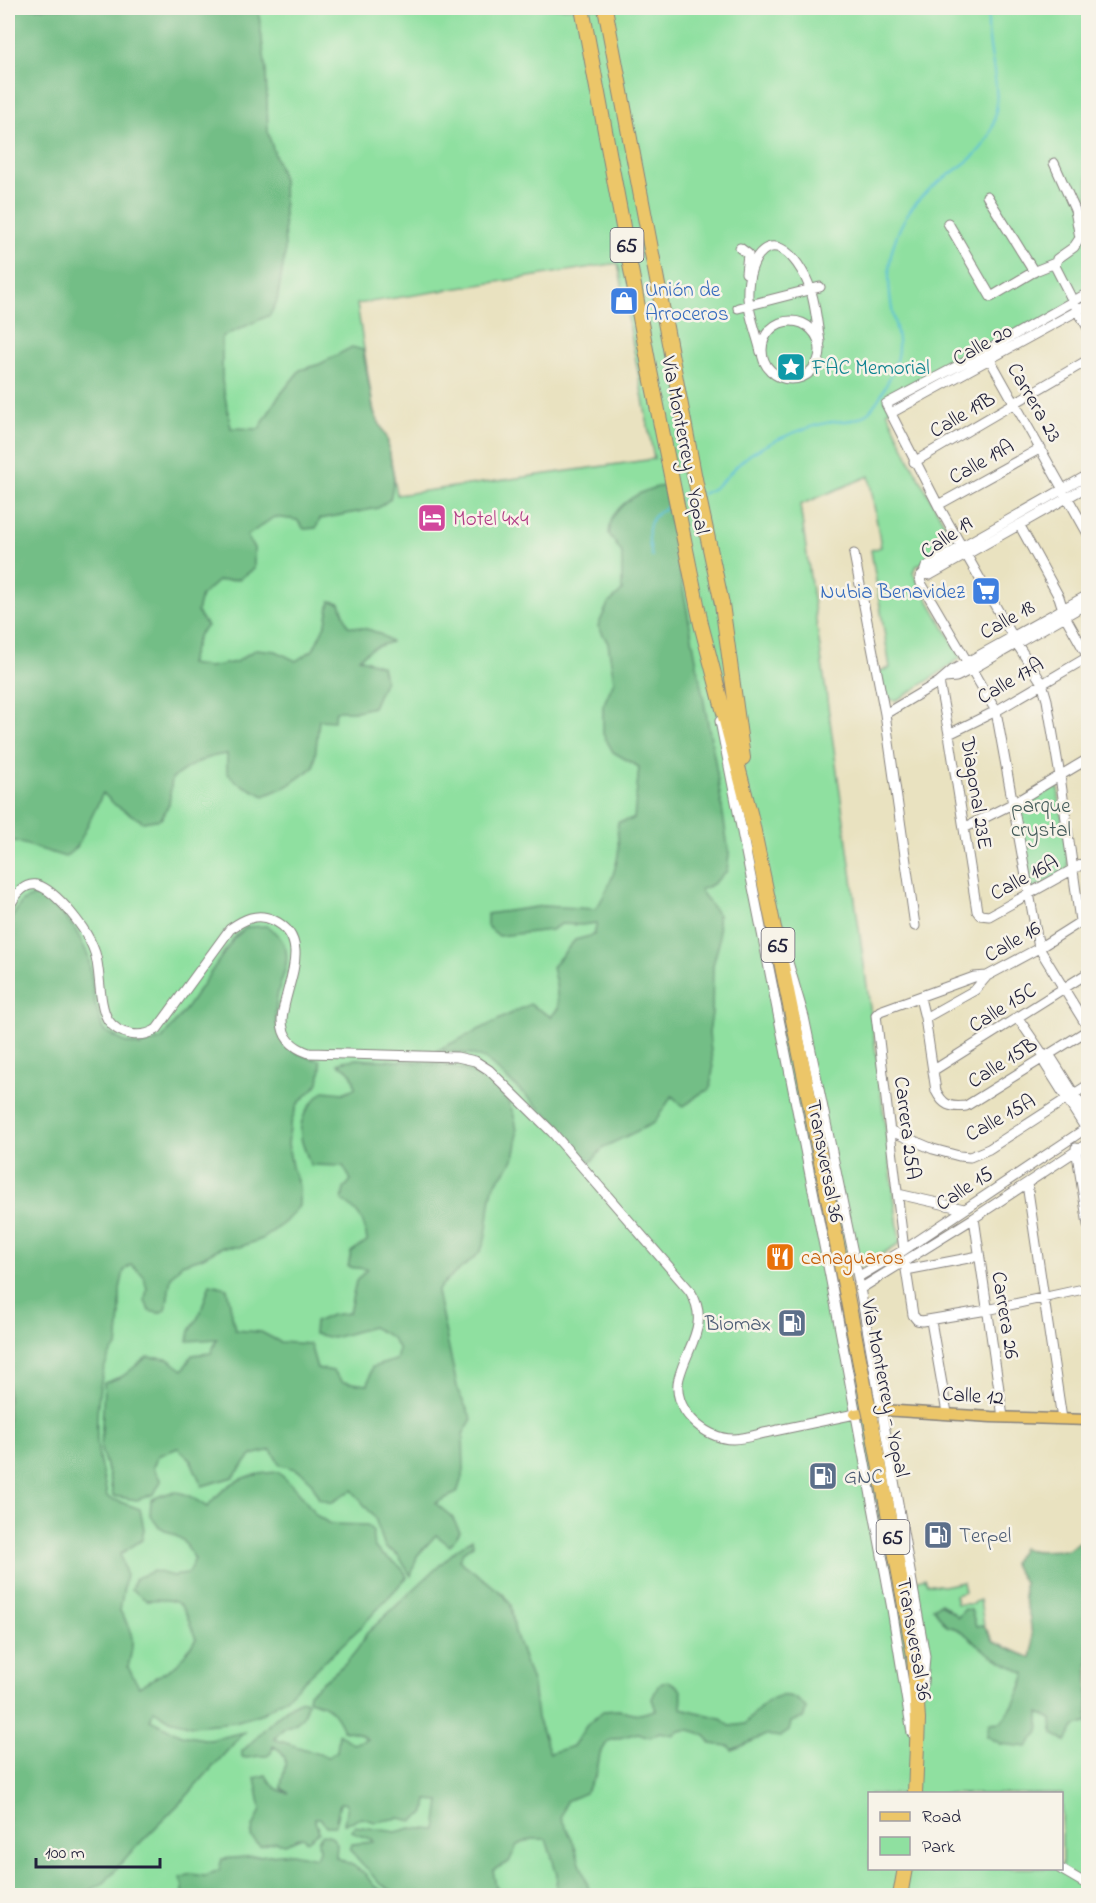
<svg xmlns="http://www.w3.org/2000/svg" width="1096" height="1903" viewBox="0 0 1096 1903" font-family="'Indie Flower',sans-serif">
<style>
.green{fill:#8fe0a0;stroke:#58816e;stroke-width:1.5;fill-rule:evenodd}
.forest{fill:#73be86;stroke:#4a7060;stroke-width:1.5}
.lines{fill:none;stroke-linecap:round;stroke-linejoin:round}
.stream{stroke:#5abfd8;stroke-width:2}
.minor-casing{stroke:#86827e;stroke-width:11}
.major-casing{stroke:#86827e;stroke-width:13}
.highway-casing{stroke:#86827e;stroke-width:16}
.minor{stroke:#fff;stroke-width:9}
.major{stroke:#ecc669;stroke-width:10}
.highway{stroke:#ecc669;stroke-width:14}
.highway-bridge-casing{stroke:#86827e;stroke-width:16;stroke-linecap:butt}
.highway-bridge{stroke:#ecc669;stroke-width:14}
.labels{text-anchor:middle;stroke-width:5;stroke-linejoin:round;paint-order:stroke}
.shield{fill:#f7f3e8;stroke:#62616f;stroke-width:1.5}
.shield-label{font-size:20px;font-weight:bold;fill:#22223b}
.shop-label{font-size:21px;fill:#366cbe;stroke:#f7f3e8;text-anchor:start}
.street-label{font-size:21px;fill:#22223b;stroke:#f7f3e8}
.culture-label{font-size:21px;fill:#0d838f;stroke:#f7f3e8;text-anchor:start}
.hotel-label{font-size:21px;fill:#b23c85;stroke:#f7f3e8;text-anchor:start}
.park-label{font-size:21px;fill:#435b59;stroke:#f7f3e8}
.food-label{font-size:21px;fill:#c56008;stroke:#f7f3e8;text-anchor:start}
.service-label{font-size:21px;fill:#4e5e75;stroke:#f7f3e8;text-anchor:start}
</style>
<rect width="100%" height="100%" fill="#f7f3e8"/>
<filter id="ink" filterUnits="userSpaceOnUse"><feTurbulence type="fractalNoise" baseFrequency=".0167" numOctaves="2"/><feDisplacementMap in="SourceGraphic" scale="12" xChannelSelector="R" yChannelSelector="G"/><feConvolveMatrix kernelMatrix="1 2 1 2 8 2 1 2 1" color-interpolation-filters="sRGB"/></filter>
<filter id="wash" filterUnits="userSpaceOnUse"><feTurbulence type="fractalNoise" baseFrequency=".008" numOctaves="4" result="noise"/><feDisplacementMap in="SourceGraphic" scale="24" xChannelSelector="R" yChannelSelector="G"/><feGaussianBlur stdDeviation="1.35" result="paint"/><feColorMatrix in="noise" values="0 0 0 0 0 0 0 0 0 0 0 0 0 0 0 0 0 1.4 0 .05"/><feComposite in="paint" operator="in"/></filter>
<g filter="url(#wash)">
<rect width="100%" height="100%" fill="#e9e2c0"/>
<path class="green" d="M8,8h1080v290l-81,47 -120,66 24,52 44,80 -40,24 -2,6 48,84c-21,16 -43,31 -66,44l-9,-3 -7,-27 11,-3 -19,-118 10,-3 -12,-71 -69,29 72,517 28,221 -55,33 58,309 22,-7 2,5 16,3 20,-4 2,10 -10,3 2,9h16l1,-2 6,-2 4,25 -8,1 -5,-16 -13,7 -17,-14 -8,4 14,19c17,3 26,16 40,26 13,9 26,15 39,22l-10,27 -6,11 -23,24 51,-24 14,7 14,22 8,-14 14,-5v22l-1,5 1,2v135l-5,9 -1075,1zM618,263l36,196 -257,36 -10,-57 -13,-25 -17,-109zM870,1794h192v74h-192z
M1057,781l12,89 -38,20 -14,-86z"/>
<path class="forest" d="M8,8h250l8,63 2,62 15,47 2,74 -8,47 -7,14 -48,22v44l9,47 28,1 17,-29 24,-30 20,-6 32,-17 11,3 11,63 13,25 7,42 -4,19 -12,9 -58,11 -4,9 -12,1 -7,-9 -23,-3 -27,19 7,12v21l-15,10 -21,2 -17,15 -4,16 10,14 -8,8 -10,30 20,3 27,-5 20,-13 20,2 20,10 17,-11 13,-27 4,-22 10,2 8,23c17,2 30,4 43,16l-18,6 -14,10 23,8 3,14 -12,27 -16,4h-21l-2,10 -15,-1 -5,47 -27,19 -23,10 -28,-14 -9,-10v-18c-21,2 -38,11 -55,25l-3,25 -8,15 -18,3 -28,-17 -12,-12 -26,54 -12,10 -57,-18z
M664,486l51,275 14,93 -2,17 -14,13 -13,6 18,25 1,28 -6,22 -1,48 -3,20 4,36 -3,21c-16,3 -16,13 -28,16l-10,-10 -18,27 -50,24 -14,16 -37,-43 -68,-61 -14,-5 -33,-4 92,-46 21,13 7,-9 -2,-24 -4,-17 23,-27 19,-5 3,-12 -15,2 -21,-1 -10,6 -52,6 -12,-10v-12l56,-8 53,3c10,-16 19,-35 22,-54 2,-10 -2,-22 0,-33l16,-3 5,-52 -26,-15 -10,-18v-28l11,-25 -6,-38 -10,-17 10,-22 14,-13v-38l-13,-19c1,-6 1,-15 5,-19 11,-16 32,-27 50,-29z
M37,895l17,11 21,23 13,26 7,48 8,27 21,12 16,4 22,-7 26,-33 46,-68 13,-11 20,-1c9,7 17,13 19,25 3,14 -5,28 -8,41 -8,37 4,62 42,68l1,7 -2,16 -22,22 -7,22 -2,17 4,23 7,19v20l-14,16 -23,17 -22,8h-18l-21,11 -19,6 -11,13 -5,33 -7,3 -10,-2 -4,-11 2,-11 -4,-14 -12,-10 -7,6 -4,18v26l-3,32c-20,14 -22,81 -19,103 2,16 7,31 9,47l33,12 4,20 -2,11 -22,14 6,20 -6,37c14,23 15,29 8,56l11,20 38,-22 19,-26c-14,-34 -10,-42 -50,-39l-15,-11 5,-11 18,-7 19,5 14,-2 8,-15 -12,-19 -25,-14 -8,-11 1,-15c26,-14 33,-8 56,7 21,-26 37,-33 71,-35l21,20 17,23 14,9 37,1 6,6c-4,30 25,23 34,46l-45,49 -75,71 -24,16 -28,9 -43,4 -22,-6 -16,-10 -4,10 31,15 29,5 34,-8 -59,66 -55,55 -25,29 -23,13 -74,1v-972l14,-23z
M357,1059c49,4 134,-4 155,51 6,15 7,34 1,49 -4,11 -16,19 -20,30 -6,19 -3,41 -11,59 -6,14 -35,26 -45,44l21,99 14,28 -9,15 1,37 -7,22 -22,10 17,14 8,15 -10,14 -14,-11 -19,21 -6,20 -13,-21 -13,-8 -10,-29 -23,-28 -21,13 -12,-4c-9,-23 -14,-29 -39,-34l-9,-15 -19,5 -19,22 -31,9 -11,-25 -13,-13 -20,8 -5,11 8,14 -7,13 -17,6 -24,-4 -4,-21 -8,-25 3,-67 19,-7 24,-19 21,2 15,11 9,-15 19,-2 6,-14 -29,2 2,-10 10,-17 10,-30 17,4 8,42 26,2 19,10 30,2 7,24 16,3 10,11 25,3 4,-18 24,-7 3,-11 -8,-12 -19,-10 -39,11 -19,-4 1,-12 16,-7 18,-2 7,-32 11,-12 -19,-2 3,-15 16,-11c-2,-21 -8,-29 -25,-41l2,-11 7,-9 -8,-14 -33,-1c-2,-8 -6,-16 -8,-23 -6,-22 7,-38 22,-51l19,2 12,-5c-1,-12 -5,-19 -17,-24l5,-3z
M472,1539l1,6 -10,7 -4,8 44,34 8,11 4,27 18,53 4,33 13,35 23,-7 14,-21 16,-14 15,-1 22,4 16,-4 -4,-11 6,-14 9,-4c16,6 16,11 14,27l39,10 10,8 15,-2c16,-19 38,-44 61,-16l-2,10 -13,4 -2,9 -9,6 -14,-2 -34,15 -4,-4 -17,-2c-5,-12 -27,-19 -38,-9l-13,-3 -10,5 -12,-4 -30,8 -8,13 -4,22 -11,17 -19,8 -5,17 11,21 19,56h-33l-2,-5 1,-16 -11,-35h-14l-15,6 -8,17 -16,8 3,17 9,8h-106l-20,-12 -29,-33 2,-6 21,-2 -1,-3 -14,-4 -6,-4 3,-5 41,6 15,-4 25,2 4,-29 -13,-1 -2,13 -13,8 -13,-3 -24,4 -13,-4 -18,6 3,-20 -7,-1 -5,23h-9l-6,-8h-6l5,14 -12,9 -5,-4 -17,7 -10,-2 -15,4 -9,-9 2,-10 8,-17 -6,-32 11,-3c6,11 10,16 23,18l-8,-5c1,-18 13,-32 -8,-42l-2,7 -4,3c-9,-2 -18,4 -25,1v-6c17,-14 40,-45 61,-51l4,3c-3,15 -8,21 -22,24l-11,12 54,18 9,-6 2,-17 14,10 14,-5 -9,-6 -15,-3c-8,-18 -14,-26 -35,-30l1,-7c21,-17 46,-33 57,-59l90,-84z
M1078,1542l10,2v178l-14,5 -8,14 -13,-7 -1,-15 -13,-6v19l-12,15 -26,-3 -14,-8 2,-13 12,-1c13,-15 19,-30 25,-48 -13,-7 -26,-13 -39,-22 -14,-10 -23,-23 -40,-26l-14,-19 8,-4c4,6 11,8 17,14l7,-8 6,1 5,16 8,-1 10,17 37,16 2,-10 -3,-30 -6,-19v-17l-12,-19 10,-15 12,3 34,-1z
M323,1834l8,2 6,8 -1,13 18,9 12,9 7,10 17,10h-207v-8l-3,-9 11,-4 14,2 14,-6 3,-11 70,-6 24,5 3,-7 -1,-11z"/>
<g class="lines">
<path class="stream" d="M702,494c22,-7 32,-31 52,-42 21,-12 48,-24 72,-29 12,-3 24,0 35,-6 17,-8 37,-52 37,-70 1,-11 -3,-22 -5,-32 -5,-27 -7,-54 4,-80 7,-18 19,-35 34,-47 23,-19 51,-30 61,-59 14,-42 -9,-80 -3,-121
M682,501l12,-4
M652,557c-6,-26 -7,-40 19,-52"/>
</g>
</g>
<g filter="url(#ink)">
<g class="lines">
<g class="minor-casing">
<path id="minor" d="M1084,8l4,18
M1054,163l21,47 5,28 -6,9 -17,12 -2,7 23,45 10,17
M987,196l47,76
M948,223l43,74 44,-26 20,-8
M740,248l8,6 -2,19
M738,308l82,-21
M762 350a29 29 0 1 1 58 0a29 29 0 1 1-58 0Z
M761,352c-4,-18 -12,-35 -13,-54 -2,-42 25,-76 54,-27 13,21 14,47 18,71
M988,356l100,178
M891,413l197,-108
M914,462l174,-102
M1088,475l-162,92 -2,6 -4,4 1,6 75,128 43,237 49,80
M938,505l103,-57
M1020,526l39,71 6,19 23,41
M854,554l31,160 30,212
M924,573l6,2 158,-89
M945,678l11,-1 16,-8 116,-66
M939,682l10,52 28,177 3,4 9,1 99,-55
M885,714l54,-32 14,-12 135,-75
M720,721l111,560 61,328 20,124
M949,734l47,-23 92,-54
M964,828l50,-25 74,-44
M8,909c18,-37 35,-27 58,-2 12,14 23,28 29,46 6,19 3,51 13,67 11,16 34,19 49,9l73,-100c13,-9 27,-17 43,-9 43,20 10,68 9,100 0,19 12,28 27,33l148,4 18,4 14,9 63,62 138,159c21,33 -3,55 -11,87 -8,30 25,61 54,61 12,0 25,-5 36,-7 29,-6 58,-12 86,-18
M1080,921l-20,-145 -13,-76 -5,-17 -25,-39 -79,-139 -52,-101 100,-53 102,-58
M785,952l19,65 54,260 67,379 -3,39
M920,998l5,20 11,73c7,14 14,17 30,15l122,-76
M925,1018l50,-28 12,-14 52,-28 49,-31
M1018,1018l26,38 1,8 41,65
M1044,1056l8,3 36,57
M934,1070l154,-97
M891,1131l42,18 26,7 11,1 19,-8 99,-64
M1076,1148l12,77
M1027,1184l35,235
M898,1194l66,15
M974,1218l29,199
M904,1250l-28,-235 4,-4 94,-34 13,-1
M905,1263l8,52 4,5 5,1 65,-11 101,-22
M906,1270l73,-14
M858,1277l46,-27 184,-123
M860,1289l114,-71 114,-75
M931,1321l16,92
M1059,1868l29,17"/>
</g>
<g class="major-casing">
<path id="major" d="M855,1414l27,-4 109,7 97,3"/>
</g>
<g class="highway-casing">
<path id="highway" d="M582,8l68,363 51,253 50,193 53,256 64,332
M605,8l90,471 27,125 21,154
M871,1419l43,236 4,65 -3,74
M900,1896l5,-28"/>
</g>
<use href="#minor" class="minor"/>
<use href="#major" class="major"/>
<use href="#highway" class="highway"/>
<g class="highway-bridge-casing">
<path id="highway-bridge" d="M868,1405l3,14"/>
</g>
<use href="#highway-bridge" class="highway-bridge"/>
</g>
</g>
<defs>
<g id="shop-square" transform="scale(1.5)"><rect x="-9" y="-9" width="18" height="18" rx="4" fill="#3f7fe0" stroke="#f7f3e8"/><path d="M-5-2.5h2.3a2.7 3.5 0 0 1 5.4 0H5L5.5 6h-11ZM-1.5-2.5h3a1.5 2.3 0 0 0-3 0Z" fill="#fff"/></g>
<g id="sight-square" transform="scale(1.5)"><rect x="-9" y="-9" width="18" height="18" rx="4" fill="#0f9aa8" stroke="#f7f3e8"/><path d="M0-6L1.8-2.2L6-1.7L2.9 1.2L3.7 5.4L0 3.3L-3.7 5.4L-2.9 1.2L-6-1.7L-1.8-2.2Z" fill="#fff"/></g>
<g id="hotel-square" transform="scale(1.5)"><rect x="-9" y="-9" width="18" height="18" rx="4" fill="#d1479c" stroke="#f7f3e8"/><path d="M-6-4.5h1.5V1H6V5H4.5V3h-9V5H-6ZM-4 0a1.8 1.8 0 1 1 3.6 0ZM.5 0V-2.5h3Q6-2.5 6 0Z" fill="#fff"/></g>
<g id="supermarket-square" transform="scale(1.5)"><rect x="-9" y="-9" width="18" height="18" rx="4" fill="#3f7fe0" stroke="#f7f3e8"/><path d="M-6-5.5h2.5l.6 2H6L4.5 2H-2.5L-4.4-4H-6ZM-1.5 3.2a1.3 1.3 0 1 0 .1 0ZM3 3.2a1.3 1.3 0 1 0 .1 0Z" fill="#fff"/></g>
<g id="restaurant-square" transform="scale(1.5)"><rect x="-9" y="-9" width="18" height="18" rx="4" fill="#e8710a" stroke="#f7f3e8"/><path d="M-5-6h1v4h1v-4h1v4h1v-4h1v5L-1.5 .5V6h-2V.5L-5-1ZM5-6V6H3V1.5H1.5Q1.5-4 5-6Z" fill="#fff"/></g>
<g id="fuel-square" transform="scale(1.5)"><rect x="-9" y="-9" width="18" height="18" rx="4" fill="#5c6f8a" stroke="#f7f3e8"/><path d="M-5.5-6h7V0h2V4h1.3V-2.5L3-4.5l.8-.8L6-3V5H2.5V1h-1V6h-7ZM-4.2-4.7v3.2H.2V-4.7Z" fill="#fff"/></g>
</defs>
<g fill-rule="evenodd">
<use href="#shop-square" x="624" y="301"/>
<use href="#sight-square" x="791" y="367"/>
<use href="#hotel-square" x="432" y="518"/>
<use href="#supermarket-square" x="986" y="591"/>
<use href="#restaurant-square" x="780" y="1257"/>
<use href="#fuel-square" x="792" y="1323"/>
<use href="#fuel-square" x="823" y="1476"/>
<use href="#fuel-square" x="938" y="1535"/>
</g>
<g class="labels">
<g class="shield">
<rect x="610.5" y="228" width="33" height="34" rx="4.5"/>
<rect x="761.5" y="928" width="33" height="34" rx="4.5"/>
<rect x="876.5" y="1520" width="33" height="34" rx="4.5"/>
</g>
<g class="shield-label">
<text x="627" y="252">65</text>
<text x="778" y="952">65</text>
<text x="893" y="1544">65</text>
</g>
<g class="shop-label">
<text x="645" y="296">Unión de<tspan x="645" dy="24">Arroceros</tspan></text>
<text x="965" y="598" text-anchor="end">Nubia Benavidez</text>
</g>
<g class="street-label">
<text transform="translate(982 344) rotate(-29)" y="7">Calle 20</text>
<text transform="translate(1035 402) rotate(60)" y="7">Carrera 23</text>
<text transform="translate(962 414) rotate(-30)" y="7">Calle 19B</text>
<text transform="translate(686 445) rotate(79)" y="7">Vía Monterrey - Yopal</text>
<text transform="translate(981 461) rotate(-29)" y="7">Calle 19A</text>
<text transform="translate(946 537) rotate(-34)" y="7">Calle 19</text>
<text transform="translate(1007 619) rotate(-29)" y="7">Calle 18</text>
<text transform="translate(1010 680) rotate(-30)" y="7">Calle 17A</text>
<text transform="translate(977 793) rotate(81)" y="7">Diagonal 23E</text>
<text transform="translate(1024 877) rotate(-28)" y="7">Calle 16A</text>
<text transform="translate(1012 941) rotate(-30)" y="7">Calle 16</text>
<text transform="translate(1002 1007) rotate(-32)" y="7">Calle 15C</text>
<text transform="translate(1002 1062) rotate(-32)" y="7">Calle 15B</text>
<text transform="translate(1000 1117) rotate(-29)" y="7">Calle 15A</text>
<text transform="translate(908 1128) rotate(83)" y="7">Carrera 25A</text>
<text transform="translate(826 1161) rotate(79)" y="7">Transversal 36</text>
<text transform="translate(964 1188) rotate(-33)" y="7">Calle 15</text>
<text transform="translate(1006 1315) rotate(81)" y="7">Carrera 26</text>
<text transform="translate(886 1388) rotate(79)" y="7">Vía Monterrey - Yopal</text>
<text transform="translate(973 1395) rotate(4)" y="7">Calle 12</text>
<text transform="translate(915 1639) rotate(80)" y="7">Transversal 36</text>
</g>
<g class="culture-label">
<text x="812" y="374">FAC Memorial</text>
</g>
<g class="hotel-label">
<text x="453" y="525">Motel 4x4</text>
</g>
<g class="park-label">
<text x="1041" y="812">parque<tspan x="1041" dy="24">crystal</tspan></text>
</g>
<g class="food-label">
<text x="801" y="1264">canaguaros</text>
</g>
<g class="service-label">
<text x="771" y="1330" text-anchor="end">Biomax</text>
<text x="844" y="1483">GNC</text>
<text x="959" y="1542">Terpel</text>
</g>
</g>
<rect width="1096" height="1903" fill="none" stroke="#f7f3e8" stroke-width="30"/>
<rect x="868" y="1792" width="195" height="78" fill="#f7f3e8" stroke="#a29fa3" stroke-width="1.5"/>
<rect x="880" y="1812" width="30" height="9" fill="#ecc669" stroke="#a29fa3" stroke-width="1.5"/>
<text x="922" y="1822" font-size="18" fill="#22223b">Road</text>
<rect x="880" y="1837" width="30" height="18" fill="#8fe0a0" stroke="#a29fa3" stroke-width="1.5"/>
<text x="922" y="1852" font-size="18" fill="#22223b">Park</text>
<path d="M36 1858v9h124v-9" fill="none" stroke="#22223b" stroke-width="3"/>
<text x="45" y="1858" font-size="18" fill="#22223b" stroke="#f7f3e8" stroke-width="4.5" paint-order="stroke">100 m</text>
</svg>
